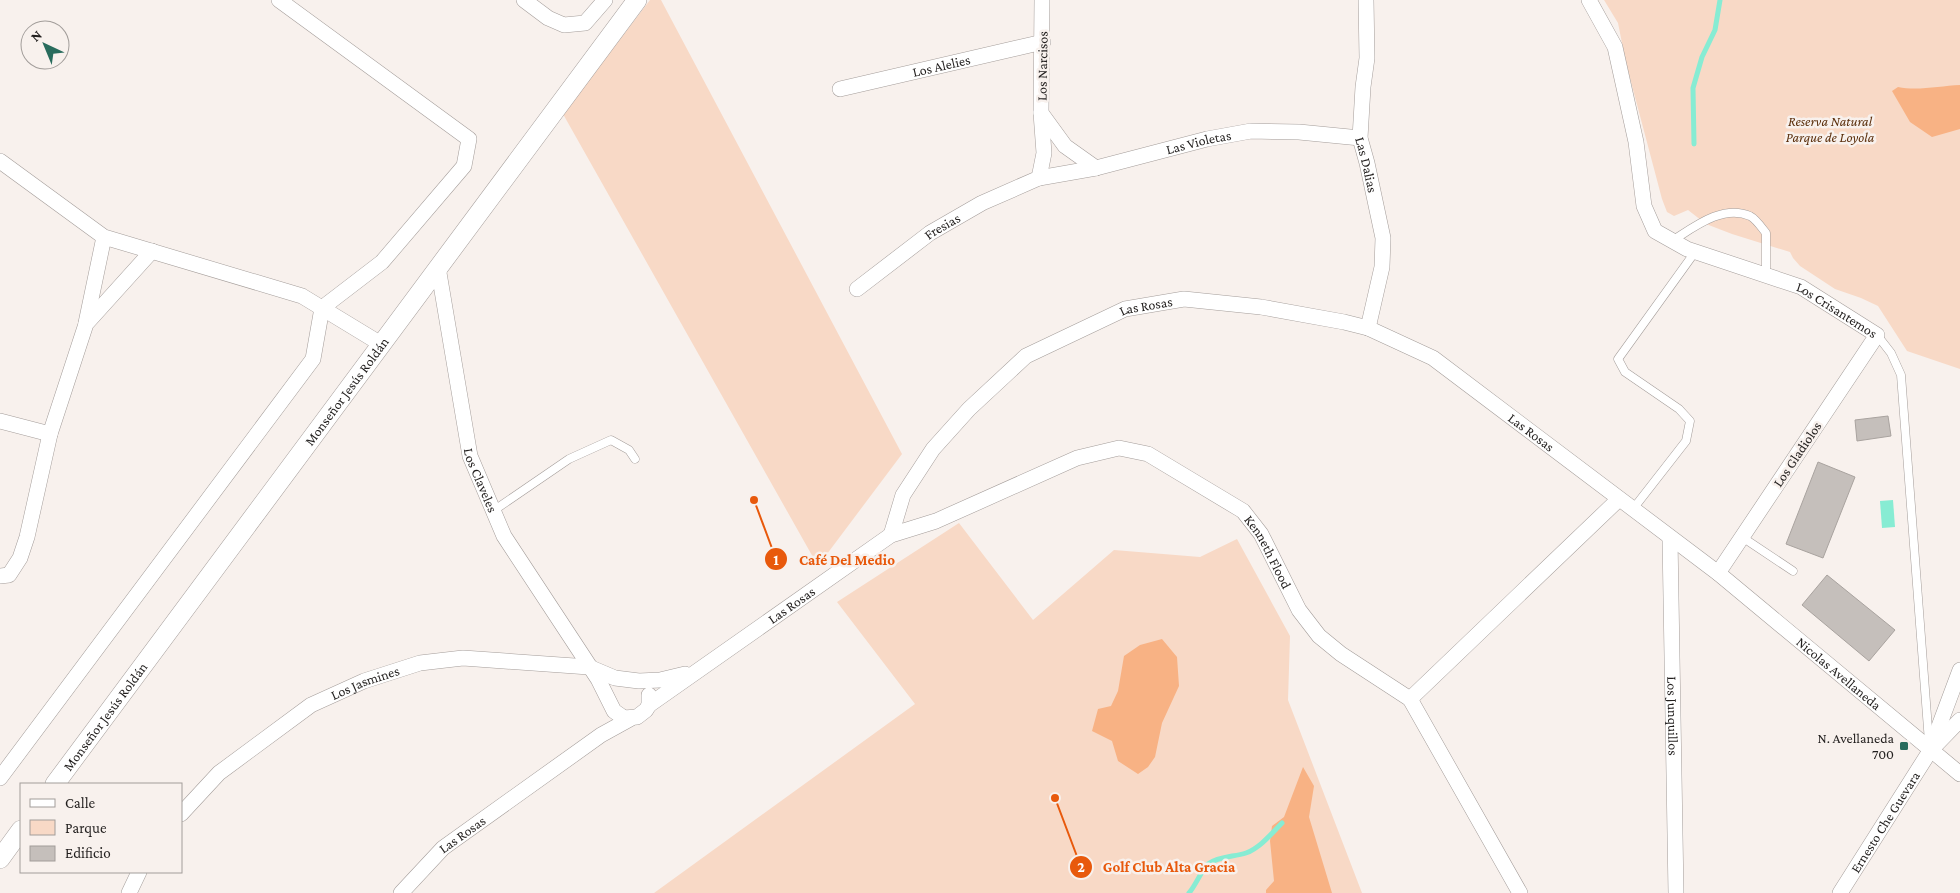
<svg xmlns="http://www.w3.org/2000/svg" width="1960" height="893" viewBox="0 0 1960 893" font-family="'Crimson Pro',serif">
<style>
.green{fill:#f8d9c6}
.forest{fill:#f8b284}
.water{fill:#87ecd3}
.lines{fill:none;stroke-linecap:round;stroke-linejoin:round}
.stream{stroke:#87ecd3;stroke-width:5}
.building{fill:#c5bfbb;stroke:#a9a39f}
.service-casing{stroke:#a49d9a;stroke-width:9}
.minor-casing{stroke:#a49d9a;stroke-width:16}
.tertiary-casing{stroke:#a49d9a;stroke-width:20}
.service{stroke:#fff;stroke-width:8}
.minor{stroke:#fff;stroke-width:15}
.tertiary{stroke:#fff;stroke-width:19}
.poi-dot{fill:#296c5d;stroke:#f8f1ed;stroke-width:2}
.labels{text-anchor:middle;stroke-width:5;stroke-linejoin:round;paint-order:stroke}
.street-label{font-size:14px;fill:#221f1e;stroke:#f8f1ed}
.park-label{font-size:14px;font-style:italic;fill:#5b2f0c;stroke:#f8f1ed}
.poi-label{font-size:14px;fill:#221f1e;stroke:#f8f1ed;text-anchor:end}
.leader{fill:none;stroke:#e8590c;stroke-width:2}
.callout-dot{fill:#e8590c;stroke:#f8f1ed;stroke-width:2}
.mark-label{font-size:15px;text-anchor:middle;font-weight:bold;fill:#fff}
.callout-label{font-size:15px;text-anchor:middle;font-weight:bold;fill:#e8590c;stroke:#f8f1ed;stroke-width:5;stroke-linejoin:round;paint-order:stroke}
</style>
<rect width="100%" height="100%" fill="#f8f1ed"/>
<path class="green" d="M650,0h11l241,454 -84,112 -255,-452z
M1604,0h356v369l-53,-18 -29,-45 -17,-8 -26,-9 -35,-23 -7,-8 -3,-6 -58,-18 -26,-10 -18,-14 -14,6 -7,-4 -5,-13 -36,-136 -8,-40z
M959,523l74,97 81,-70 86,7 37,-18 53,97 -2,64 74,193h-708l261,-189 -78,-102z"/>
<path class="forest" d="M1960,85v44l-28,8 -22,-15 -18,-31 6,-4c19,4 42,-1 62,-2z
M1162,639l15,18 2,29 -17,37 -7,34 -7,10 -10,7 -20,-13 -6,-20 -20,-10 6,-22 13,-3 7,-15 6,-35 16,-11z
M1303,767l11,19 -5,31 23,76h-66v-3l8,-9 -4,-40 2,-15 12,-9z"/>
<path class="water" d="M1893,500l2,27 -13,1 -2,-27z"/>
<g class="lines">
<path class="stream" d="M1694,144l-1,-56 9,-31 13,-27 5,-30
M1189,893c7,-8 13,-24 19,-29 11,-8 26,-7 38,-11 14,-5 26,-20 36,-30"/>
</g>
<path class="building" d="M1888,416l3,20 -34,5 -2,-21z
M1818,462l37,15 -32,81 -37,-14z
M1827,575l68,55 -26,31 -67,-56z"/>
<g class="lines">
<g class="service-casing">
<path id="service" d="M1672,241c22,-14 51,-37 78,-25 6,3 12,12 16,17v42
M1877,335l14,18 10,22 28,367
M1633,509l53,-68 4,-20 -11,-12 -54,-37 -7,-13 77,-107
M493,511l76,-52 42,-19 18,10 6,9
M1742,537l51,34"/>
</g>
<g class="minor-casing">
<g id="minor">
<path d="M524,0l24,18 16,7 21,-2 20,-23"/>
<path d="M1042,0l-1,113 24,33 31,22"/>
<path id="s1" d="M1366,0l1,58 -4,29 -3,51 7,25 16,75 -1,29 -14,61"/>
<path id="s2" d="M1589,0l26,47 21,95 8,64 11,25 32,18 114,38 76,48 -159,238"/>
<path id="s3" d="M840,89l203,-47"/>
<path d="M0,161l104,76 198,59 79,48"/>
<path d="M1039,178l5,-25 -3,-40"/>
<path id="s4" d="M438,267l32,189 34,80 94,143 16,32 10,7 13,-1 9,-7 3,-5v-10"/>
<path id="s5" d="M857,289l73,-56 52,-30 57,-25 57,-10 111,-29 44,-8 48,1 61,6"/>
<path d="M86,323l18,-86"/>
<path d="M0,421l50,13"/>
<path id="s6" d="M891,535l12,-40 30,-46 36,-40 57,-53 99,-47 59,-10 77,8 83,15 24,6 65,30 285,215 242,201"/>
<path id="s7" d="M1670,538l6,355"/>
<path d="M0,576l9,-1 11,-17 7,-21 23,-103 36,-110 66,-73"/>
<path d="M1410,699l209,-200"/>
<path id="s8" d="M649,705l242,-170 45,-14 141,-63 42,-10 29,6 95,57 18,23 38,76 20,26 22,18 69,45 110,194"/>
<path d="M1932,745l28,-75"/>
<path d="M0,778l313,-419 9,-51 60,-46 82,-96 5,-27 -190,-139"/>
<path id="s9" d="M181,814l38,-41 92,-68 53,-24 56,-18 43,-5 126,9 26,11 24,3 21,-1 25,-6"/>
<path d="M129,893l10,-21"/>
<path id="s10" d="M401,893l42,-45 158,-113 29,-16"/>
<path id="s11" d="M1840,893l90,-142 30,-31"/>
</g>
</g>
<g class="tertiary-casing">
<g id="tertiary">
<path id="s12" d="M55,784l582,-784"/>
<path d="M0,859l21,-29"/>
</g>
</g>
<use href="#service" class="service"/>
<use href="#minor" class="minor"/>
<use href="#tertiary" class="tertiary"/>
</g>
<rect class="poi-dot" x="1899" y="741" width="10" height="10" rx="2.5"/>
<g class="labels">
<g class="street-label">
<text dy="5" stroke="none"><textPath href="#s3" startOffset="104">Los Alelies</textPath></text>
<text transform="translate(1042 66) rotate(-89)" y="5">Los Narcisos</text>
<text dy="5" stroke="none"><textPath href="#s5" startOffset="378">Las Violetas</textPath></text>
<text dy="5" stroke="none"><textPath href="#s1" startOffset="166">Las Dalias</textPath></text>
<text dy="5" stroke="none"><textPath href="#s5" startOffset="106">Fresias</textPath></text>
<text dy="5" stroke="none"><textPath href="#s6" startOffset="359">Las Rosas</textPath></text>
<text dy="5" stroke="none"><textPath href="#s2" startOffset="442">Los Crisantemos</textPath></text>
<text dy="5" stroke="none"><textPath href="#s12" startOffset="489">Monseñor Jesús Roldán</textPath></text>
<text dy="5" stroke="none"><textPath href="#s6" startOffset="779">Las Rosas</textPath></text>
<text transform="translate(1797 454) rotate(-56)" y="5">Los Gladiolos</text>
<text dy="5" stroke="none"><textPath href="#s4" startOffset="218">Los Claveles</textPath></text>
<text dy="5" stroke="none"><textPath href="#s8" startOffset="729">Kenneth Flood</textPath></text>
<text dy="5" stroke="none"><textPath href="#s8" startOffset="174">Las Rosas</textPath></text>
<text dy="5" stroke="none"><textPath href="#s6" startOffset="1170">Nicolas Avellaneda</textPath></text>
<text dy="5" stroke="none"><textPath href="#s9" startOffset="229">Los Jasmines</textPath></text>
<text dy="5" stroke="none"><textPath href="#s7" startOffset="178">Los Junquillos</textPath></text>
<text dy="5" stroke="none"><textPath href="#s12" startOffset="84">Monseñor Jesús Roldán</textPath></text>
<text dy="5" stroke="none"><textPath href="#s11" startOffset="84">Ernesto Che Guevara</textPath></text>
<text dy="5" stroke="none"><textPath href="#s10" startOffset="85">Las Rosas</textPath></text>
</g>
<g class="park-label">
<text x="1830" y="126">Reserva Natural<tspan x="1830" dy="16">Parque de Loyola</tspan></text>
</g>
<g class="poi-label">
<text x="1894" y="743">N. Avellaneda<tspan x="1894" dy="16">700</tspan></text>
</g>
</g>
<path class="leader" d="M754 500L776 559M1055 798L1081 867"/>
<g class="callout-dot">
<circle cx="754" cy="500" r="5"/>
<circle cx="1055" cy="798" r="5"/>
<circle cx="776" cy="559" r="12"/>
<circle cx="1081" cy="867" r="12"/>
</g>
<g class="mark-label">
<text x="776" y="565">1</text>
<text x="1081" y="872">2</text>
</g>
<g class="callout-label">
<text x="847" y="565">Café Del Medio</text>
<text x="1169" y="872">Golf Club Alta Gracia</text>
</g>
<rect x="20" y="783" width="162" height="90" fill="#f8f1ed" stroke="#a29d9a"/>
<rect x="30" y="799" width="25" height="8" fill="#ffffff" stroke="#a29d9a"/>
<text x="65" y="808" font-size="15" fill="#221f1e">Calle</text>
<rect x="30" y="820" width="25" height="15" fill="#f8d9c6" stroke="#a29d9a"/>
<text x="65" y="833" font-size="15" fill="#221f1e">Parque</text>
<rect x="30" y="846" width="25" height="15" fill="#c5bfbb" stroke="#a29d9a"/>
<text x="65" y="858" font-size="15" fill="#221f1e">Edificio</text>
<g transform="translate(45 45) rotate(316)"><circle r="24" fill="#f8f1ed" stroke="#a29d9a"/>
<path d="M0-4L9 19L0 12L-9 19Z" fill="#296c5d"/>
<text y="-8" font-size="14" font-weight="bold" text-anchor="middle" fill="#221f1e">N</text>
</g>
</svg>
